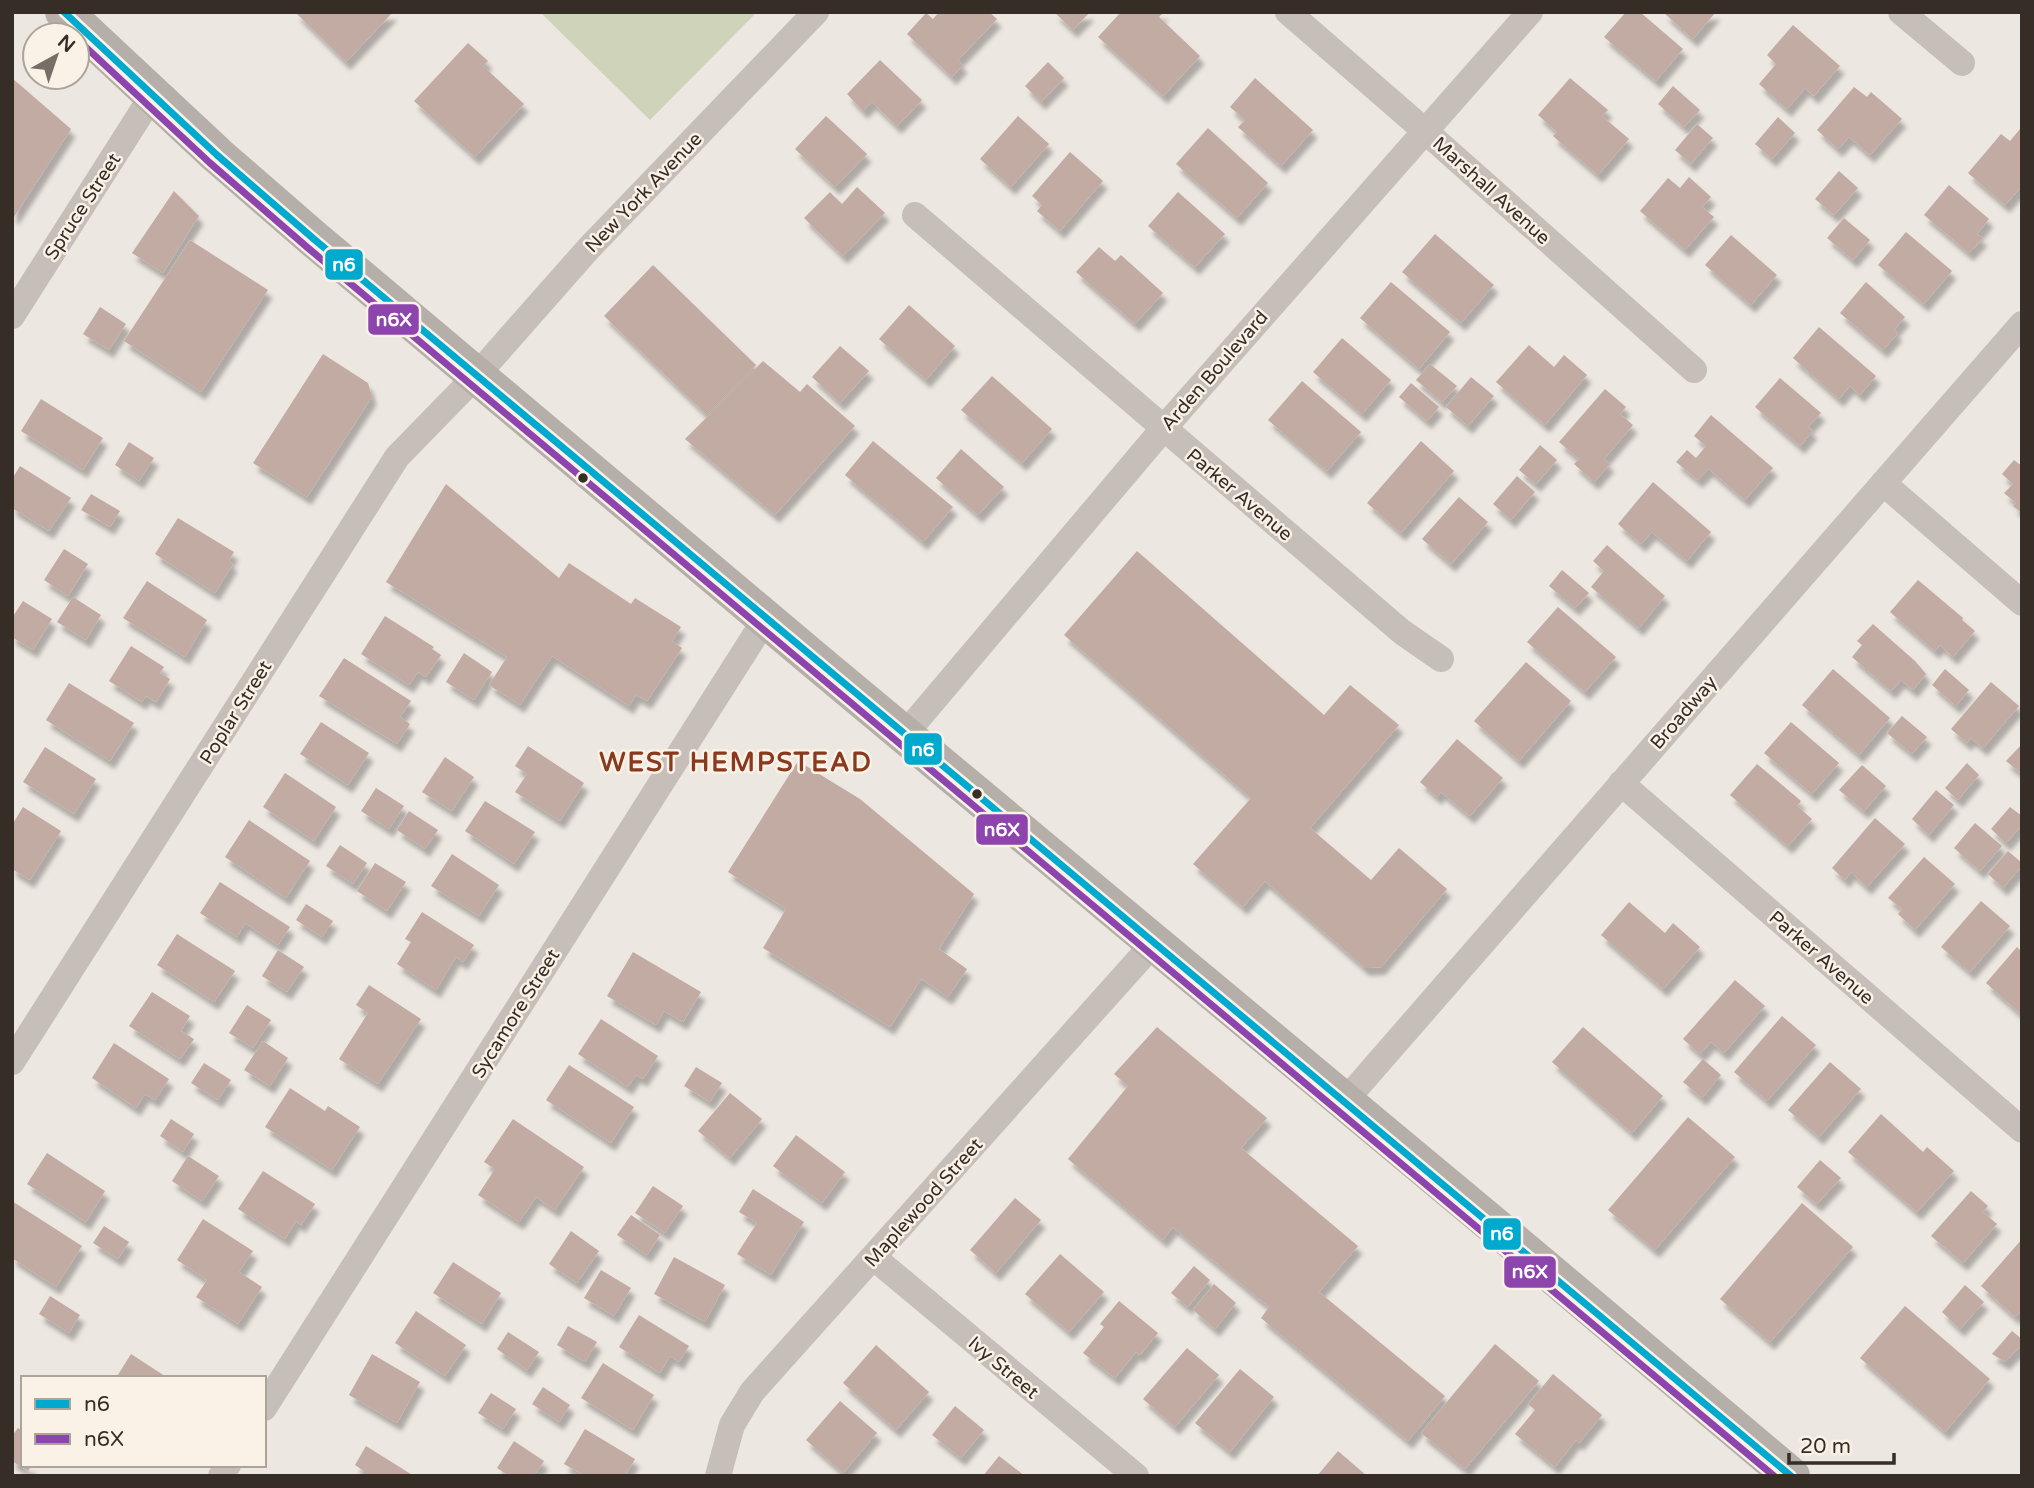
<svg xmlns="http://www.w3.org/2000/svg" width="2034" height="1488" viewBox="0 0 2034 1488" font-family="'Varela Round',sans-serif">
<style>
.green{fill:#ced3ba}
.building{fill:#c1aba2;filter:url(#shadow)}
.lines{fill:none;stroke-linecap:round;stroke-linejoin:round}
.minor{stroke:#c6bfb9;stroke-width:26}
.primary{stroke:#b5aea9;stroke-width:38}
.bus-1-casing{stroke:#faf2e7;stroke-width:12}
.bus-2-casing{stroke:#faf2e7;stroke-width:12}
.bus-1{stroke:#00a9ce;stroke-width:7}
.bus-2{stroke:#8e44ad;stroke-width:7}
.bus-dot{fill:#372d27;stroke:#faf2e7;stroke-width:2.5}
.labels{text-anchor:middle;stroke-width:5;stroke-linejoin:round;paint-order:stroke}
.street-label{font-size:19px;fill:#372d27;stroke:#faf2e7}
.district-label{font-size:26px;font-weight:bold;letter-spacing:2px;fill:#89391d;stroke:#faf2e7}
.line-badge{stroke:#faf2e7;stroke-width:2.5}
.badge-label{font-size:19px;text-anchor:middle;font-weight:bold;fill:#fff}
</style>
<defs>
<filter id="shadow"><feDropShadow dx="4.5" dy="8" stdDeviation="2" flood-color="#0004"/></filter>
</defs>
<rect width="100%" height="100%" fill="#ede7e1"/>
<path class="green" d="M540,12h217l-107,108z"/>
<path class="building" d="M295,12h98l-47,50z
M939,12h50l8,7 -39,41 5,5 -11,12 -45,-43 19,-21 7,6z
M1054,12h36l-17,18z
M1121,12h43l-5,5 41,39 -37,40 -65,-59z
M1626,12h14l43,37 -27,32 -52,-44z
M1663,12h53l-23,27z
M1793,25l47,41 -26,30 -9,-8 -18,21 -28,-25 17,-20 -9,-9z
M468,43l20,18 -5,5 41,38 -49,53 -61,-56z
M880,60l42,40 -25,26 -25,-24 -9,9 -16,-17z
M1048,62l16,16 -23,24 -16,-16z
M12,78l59,51 -57,88 -2,-2z
M1255,78l58,52 -32,36 -43,-39 7,-7 -15,-13z
M1570,78l38,32 -6,6 27,23 -31,36 -45,-39 4,-4 -19,-17z
M1673,86l27,24 -16,17 -26,-23z
M1854,87l13,10 4,-5 31,27 -32,36 -21,-18 -11,12 -21,-19z
M826,116l41,38 -32,33 -40,-38z
M1018,116l31,28 -38,43 -31,-28z
M1778,117l17,16 -23,26 -17,-15z
M1697,124l16,14 -22,26 -16,-14z
M1208,128l60,55 -31,35 -61,-54z
M2020,129l2,57 -17,19 -37,-32 33,-39 9,7z
M1070,152l33,29 -43,50 -23,-20 5,-6 -10,-9z
M1839,171l19,17 -24,27 -19,-16z
M1689,177l22,20 -9,10 12,10 -29,33 -45,-39 28,-33 12,10z
M1949,185l40,34 -12,15 6,4 -14,15 -45,-38z
M857,187l28,26 -42,43 -39,-38 26,-26 12,12z
M174,191l25,25 -36,57 -31,-20z
M1178,192l47,42 -30,33 -47,-41z
M1844,218l26,22 -17,20 -26,-22z
M1906,232l46,39 -28,33 -46,-39z
M1435,234l59,51 -33,38 -59,-51z
M1731,235l46,40 -26,30 -46,-40z
M190,240l78,50 -67,102 -77,-51z
M1099,247l16,14 6,-6 42,38 -28,31 -59,-52z
M653,265l103,100 -49,50 -103,-99z
M1391,282l59,50 -31,37 -59,-51z
M1866,282l39,35 -11,13 4,3 -15,17 -43,-37z
M909,305l46,41 -29,34 -47,-41z
M100,307l26,17 -17,26 -26,-16z
M1819,327l57,49 -16,19 -10,-9 -11,13 -46,-41z
M1342,338l49,42 -29,34 -49,-42z
M1529,345l25,22 10,-12 23,20 -42,50 -49,-43z
M840,346l29,25 -29,32 -28,-26z
M323,354l45,29 4,14 -65,100 -54,-34z
M763,361l37,31 7,-8 48,42 -80,89 -90,-76z
M1430,364l27,22 -15,16 -26,-22z
M992,376l60,53 -30,34 -61,-53z
M1471,377l23,19 -26,30 -22,-19z
M1780,378l41,35 -13,14 5,4 -13,15 -45,-39z
M1302,381l59,51 -34,39 -59,-51z
M1411,383l28,24 -12,14 -28,-24z
M1605,389l21,18 -6,7 13,11 -29,34 6,5 -16,18 -20,-18 5,-5 -20,-17z
M41,399l62,39 -20,32 -62,-39z
M1711,415l62,53 -28,32 -36,-31 -11,11 -22,-18 11,-12 9,8 10,-12 -12,-10z
M873,441l80,66 -30,35 -78,-67z
M1421,441l33,30 -53,62 -34,-30z
M129,442l25,16 -15,23 -24,-16z
M1540,445l17,15 -21,24 -17,-14z
M961,449l43,38 -26,28 -42,-37z
M2014,460l8,6v47l-9,-7 3,-3 -12,-10 9,-9 -11,-10z
M20,466l51,32 -22,33 -37,-23v-29z
M1517,476l18,16 -24,28 -18,-16z
M1653,482l58,50 -24,29 -35,-29 -11,12 -23,-20z
M446,484l113,94 10,-15 62,41 4,-6 46,29 -9,14 10,7 -35,53 -11,-6 -7,11 -77,-50 -32,49 -31,-20 18,-28 -121,-75z
M91,494l29,17 -10,16 -29,-17z
M1459,497l29,25 -37,42 -29,-25z
M178,518l56,34 -5,8 4,4 -18,29 -60,-39z
M1607,545l58,51 -26,32 -48,-41 13,-16 -11,-10z
M64,549l24,15 -20,32 -24,-16z
M1137,551l187,164 26,-30 49,40 -89,103 61,52 28,-32 48,41 -66,78 -16,1 -100,-87 -22,26 -50,-43 58,-66 -187,-163z
M1562,570l27,23 -14,15 -26,-22z
M1918,580l45,38 -1,2 13,11 -22,26 -13,-12 -5,6 -45,-39z
M147,581l60,39 -22,37 -62,-39z
M73,597l28,18 -15,25 -29,-18z
M23,601l29,18 -19,31 -21,-13v-19z
M1558,607l58,50 -31,35 -58,-50z
M385,616l49,31 -2,2 9,6 -15,22 -8,-5 -9,13 -48,-31z
M1873,624l42,37 11,13 -13,16 -12,-10 -10,11 -39,-34 10,-12 -5,-4z
M131,646l33,21 -4,6 10,6 -14,23 -10,-6 -4,6 -33,-21z
M464,653l28,19 -18,28 -28,-18z
M344,658l67,43 -11,16 10,7 -13,20 -78,-48z
M1526,662l45,39 -52,60 -45,-40z
M1833,669l57,49 -31,37 -57,-50z
M1945,669l24,21 -13,16 -24,-21z
M1991,682l28,24 -36,42 -12,-10 -4,5 -16,-14z
M69,683l65,40 -24,38 -64,-41z
M1902,716l25,21 -15,17 -25,-21z
M321,722l48,31 -21,32 -48,-31z
M1791,722l48,41 -27,31 -48,-41z
M1457,739l46,39 -33,38 -29,-24 -4,5 -17,-15z
M2022,744v30l-16,-13z
M528,746l56,37 -24,38 -45,-29 12,-18 -12,-8z
M45,747l51,32 -22,35 -51,-32z
M445,757l29,20 -22,34 -30,-19z
M798,761l62,38 114,95 -35,55 28,20 -19,28 -27,-18 -31,48 -127,-79 23,-39 -58,-37z
M1967,763l12,12 -21,25 -13,-12z
M1757,764l44,37 -4,5 15,13 -24,27 -58,-51z
M1862,765l24,21 -22,25 -25,-21z
M285,773l51,34 -22,34 -51,-34z
M376,788l28,18 -15,23 -28,-18z
M1936,790l18,15 -25,30 -17,-16z
M485,801l50,31 -21,32 -49,-33z
M23,807l38,24 -31,49 -18,-11v-44z
M2010,807l12,9v9l-16,18 -15,-14z
M409,811l29,19 -13,19 -28,-19z
M1875,818l30,26 -38,43 -16,-15 -6,8 -13,-12z
M249,820l61,41 -24,37 -61,-41z
M1975,823l27,23 -22,25 -26,-23z
M340,845l27,18 -14,21 -27,-18z
M2008,851l14,12v3l-19,22 -15,-14z
M452,854l47,31 -20,31 -48,-30z
M1924,857l31,27 -40,46 -17,-16 4,-5 -14,-11z
M375,863l31,19 -19,29 -30,-20z
M220,882l70,45 -12,18 -33,-22 -8,14 -37,-24z
M1981,901l29,25 -40,46 -29,-25z
M1629,902l36,31 8,-10 27,24 -37,42 -62,-54z
M306,904l27,17 -11,16 -26,-17z
M422,912l52,33 -11,17 -7,-5 -20,33 -39,-26 14,-22 -6,-3z
M177,934l58,37 -21,31 -57,-37z
M2017,947l5,5v63l-36,-32z
M278,950l26,17 -17,25 -25,-16z
M633,952l68,40 -18,30 -19,-11 -8,14 -49,-29z
M1735,980l30,26 -41,47 -13,-11 -11,12 -17,-15z
M369,985l52,34 -43,65 -39,-25 29,-46 -12,-8z
M152,992l38,24 -9,15 13,8 -14,20 -51,-33z
M247,1005l24,15 -18,28 -24,-15z
M1782,1016l34,29 -49,56 -33,-29z
M601,1019l57,37 -15,23 -7,-4 -8,12 -50,-33z
M1157,1027l110,91 -26,30 117,98 -39,46 126,104 -37,45 -147,-123 8,-11 -96,-80 -10,13 -95,-81 60,-73 -14,-12z
M1583,1027l80,69 -31,37 -80,-71z
M263,1041l25,17 -18,28 -26,-16z
M114,1043l55,36 -14,21 -10,-6 -9,14 -44,-30z
M1703,1059l18,16 -19,23 -19,-16z
M1830,1062l31,27 -42,48 -31,-27z
M204,1063l27,17 -13,20 -27,-17z
M569,1065l65,42 -23,36 -65,-43z
M696,1067l26,16 -12,19 -26,-16z
M290,1088l35,23 3,-5 32,21 -28,43 -67,-43z
M730,1093l32,26 -32,39 -32,-27z
M1881,1114l42,38 4,-5 27,24 -37,41 -69,-60z
M1688,1117l47,40 -80,93 -47,-40z
M171,1119l23,15 -11,18 -23,-16z
M513,1119l71,48 -29,43 -19,-13 -17,25 -41,-27 17,-26 -11,-7z
M796,1135l49,37 -23,31 -49,-37z
M47,1153l58,38 -19,31 -59,-38z
M188,1156l31,20 -17,25 -30,-20z
M1820,1160l21,18 -24,26 -20,-17z
M263,1171l52,33 -14,21 -5,-4 -11,18 -47,-30z
M653,1186l30,20 -18,27 -30,-20z
M753,1189l51,33 -33,53 -34,-21 20,-31 -18,-11z
M1971,1191l17,15 -5,6 14,12 -34,39 -32,-27z
M1015,1198l26,22 -45,53 -26,-23z
M12,1201l70,45 -26,41 -44,-29z
M1802,1203l51,44 -83,95 -50,-43z
M631,1215l29,20 -13,20 -30,-20z
M203,1219l50,32 -14,21 23,15 -24,37 -42,-27 11,-17 -30,-20z
M104,1226l25,16 -11,17 -25,-16z
M571,1231l28,20 -22,32 -28,-19z
M2022,1239v70l-7,8 -34,-31z
M1060,1254l44,38 -35,40 -44,-38z
M674,1257l51,28 -20,37 -51,-28z
M453,1262l48,31 -19,31 -49,-31z
M1194,1266l16,14 -22,27 -17,-14z
M601,1270l30,18 -17,28 -30,-18z
M1214,1284l22,19 -21,26 -22,-19z
M1965,1285l19,17 -24,27 -18,-17z
M50,1296l30,19 -11,18 -30,-19z
M1119,1301l39,32 -18,22 -4,-3 -21,26 -32,-25 21,-26 -4,-3z
M1905,1306l85,73 -45,53 -85,-74z
M416,1311l50,34 -21,31 -50,-33z
M639,1315l50,31 -10,16 -9,-6 -10,17 -41,-26z
M568,1326l29,16 -12,20 -28,-17z
M2012,1331l10,8v6l-17,17 -13,-8z
M508,1332l31,20 -12,18 -30,-21z
M1495,1344l44,37 -74,88 -44,-36z
M876,1345l53,47 -33,38 -53,-47z
M1187,1348l32,27 -44,52 -32,-28z
M131,1354l37,24h-52z
M372,1354l48,28 -23,41 -48,-28z
M603,1363l51,32 -21,35 -52,-32z
M1240,1369l34,28 -44,55 -35,-29z
M1553,1374l49,41 -23,28 -3,-3 -21,27 -40,-33 20,-24 -7,-6z
M543,1387l27,18 -11,17 -27,-18z
M491,1393l25,16 -13,20 -25,-16z
M840,1401l37,32 -34,40 -37,-33z
M955,1406l29,24 -23,28 -29,-23z
M18,1428l5,3v34h9l-4,6 -16,-10v-25z
M585,1429l50,30 -10,17h-40l-21,-12z
M514,1441l30,20 -10,15h-25l-12,-8z
M366,1446l48,30h-53l3,-5 -9,-6z
M1338,1451l29,25h-50z
M999,1456l26,20h-42z"/>
<g class="lines">
<path class="minor" d="M1288,12l137,119 269,239
M1901,12l61,51
M915,215l487,417 39,27
M12,316l140,-220
M1883,483l139,120
M905,734l258,-305 367,-417
M1621,783l401,347
M12,1062l385,-605 79,-81 113,-128 227,-236
M1344,1102l678,-778
M873,1257l263,219
M264,1408l502,-790
M221,1476l7,-11
M718,1476l14,-51 20,-33 402,-449"/>
<path class="primary" d="M64,12l153,143 98,85 509,428 693,577 274,231"/>
<g class="bus-1-casing">
<path id="bus-1" d="M64,12l153,143 98,85 1476,1236"/>
</g>
<g class="bus-2-casing">
<path id="bus-2" d="M77,39l133,124 98,85 1466,1228"/>
</g>
<use href="#bus-1" class="bus-1"/>
<use href="#bus-2" class="bus-2"/>
</g>
<g class="bus-dot">
<circle cx="583" cy="478" r="6"/>
<circle cx="977" cy="794" r="6"/>
</g>
<g class="labels">
<g class="street-label">
<text transform="translate(1492 190) rotate(42)" y="7">Marshall Avenue</text>
<text transform="translate(643 192) rotate(-46)" y="7">New York Avenue</text>
<text transform="translate(82 206) rotate(-57)" y="7">Spruce Street</text>
<text transform="translate(1214 370) rotate(-49)" y="7">Arden Boulevard</text>
<text transform="translate(1240 494) rotate(40)" y="7">Parker Avenue</text>
<text transform="translate(235 712) rotate(-58)" y="7">Poplar Street</text>
<text transform="translate(1683 712) rotate(-49)" y="7">Broadway</text>
<text transform="translate(1822 957) rotate(41)" y="7">Parker Avenue</text>
<text transform="translate(515 1013) rotate(-58)" y="7">Sycamore Street</text>
<text transform="translate(923 1202) rotate(-48)" y="7">Maplewood Street</text>
<text transform="translate(1004 1367) rotate(40)" y="7">Ivy Street</text>
</g>
<g class="district-label">
<text x="736" y="771">WEST HEMPSTEAD</text>
</g>
</g>
<g class="line-badge">
<rect x="324" y="248" width="40" height="33" rx="7" fill="#00a9ce"/>
<rect x="367" y="303" width="53" height="33" rx="7" fill="#8e44ad"/>
<rect x="903" y="732" width="40" height="34" rx="7" fill="#00a9ce"/>
<rect x="975" y="813" width="54" height="33" rx="7" fill="#8e44ad"/>
<rect x="1482" y="1217" width="40" height="34" rx="7" fill="#00a9ce"/>
<rect x="1503" y="1255" width="54" height="34" rx="7" fill="#8e44ad"/>
</g>
<g class="badge-label">
<text x="344" y="271">n6</text>
<text x="394" y="326">n6X</text>
<text x="923" y="756">n6</text>
<text x="1002" y="836">n6X</text>
<text x="1502" y="1240">n6</text>
<text x="1530" y="1278">n6X</text>
</g>
<rect width="2034" height="1488" fill="none" stroke="#372d27" stroke-width="28"/>
<rect x="21" y="1376" width="245" height="91" fill="#faf2e7" stroke="#aca39a" stroke-width="2"/>
<rect x="35" y="1399" width="35" height="10" fill="#00a9ce" stroke="#aca39a" stroke-width="2"/>
<text x="84" y="1411" font-size="21" fill="#372d27">n6</text>
<rect x="35" y="1434" width="35" height="10" fill="#8e44ad" stroke="#aca39a" stroke-width="2"/>
<text x="84" y="1446" font-size="21" fill="#372d27">n6X</text>
<g transform="translate(56 56) rotate(40)"><circle r="33" fill="#faf2e7" stroke="#aca39a" stroke-width="2"/>
<path d="M0-5L12 26L0 18L-12 26Z" fill="#776e68"/>
<text y="-10" font-size="19" font-weight="bold" text-anchor="middle" fill="#372d27">N</text>
</g>
<path d="M1789 1453v10h105v-10" fill="none" stroke="#372d27" stroke-width="3.5"/>
<text x="1800" y="1453" font-size="21" fill="#372d27" stroke="#faf2e7" stroke-width="5" paint-order="stroke">20 m</text>
</svg>
